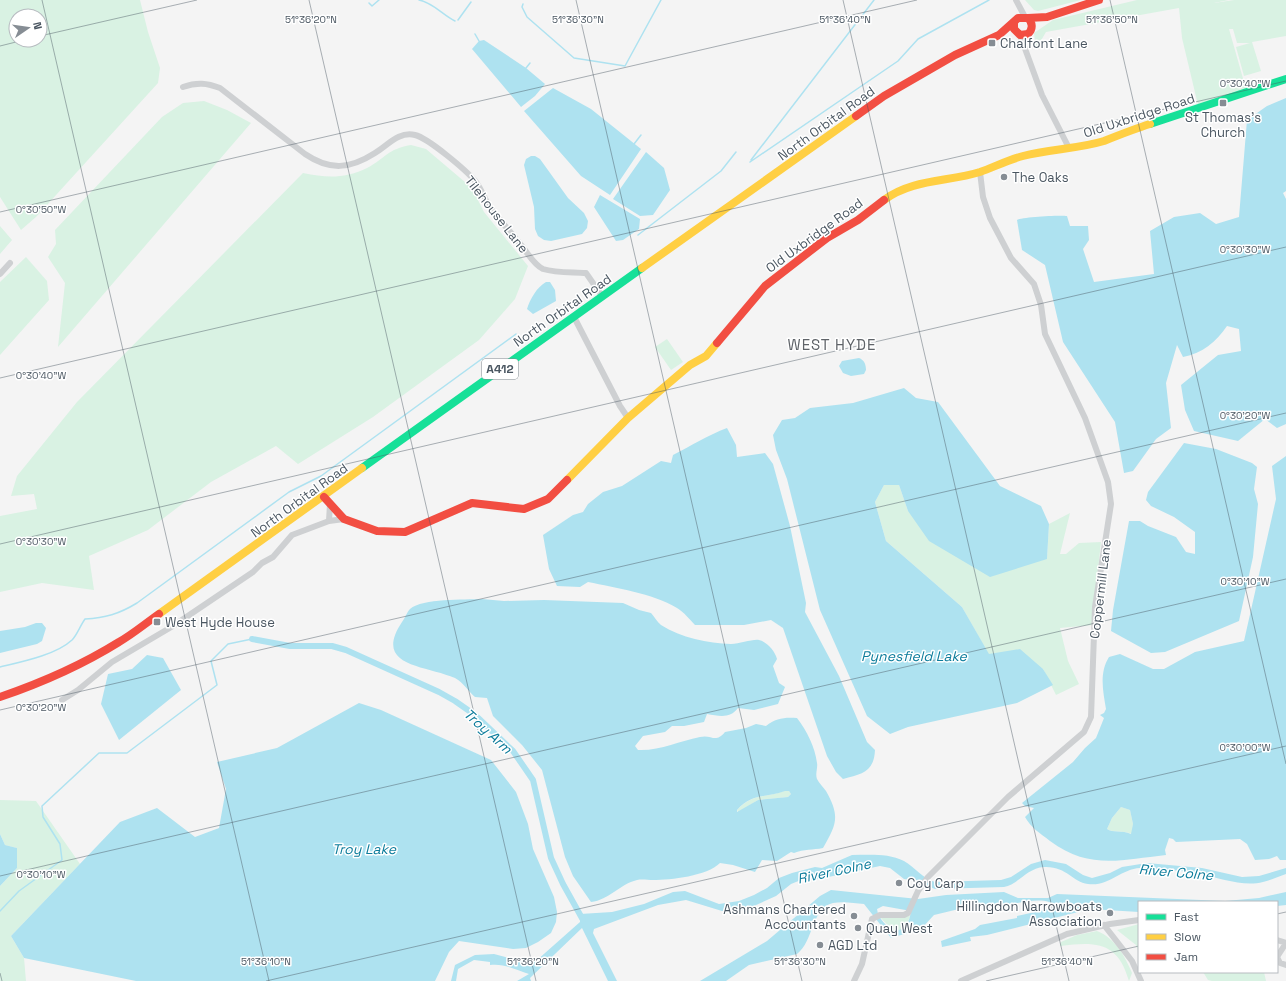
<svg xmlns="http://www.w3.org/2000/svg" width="1286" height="981" viewBox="0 0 1286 981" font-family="'Space Grotesk',sans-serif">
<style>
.green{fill:#d9f2e3;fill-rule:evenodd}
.water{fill:#aee2f0;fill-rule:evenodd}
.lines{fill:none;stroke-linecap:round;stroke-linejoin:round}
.stream{stroke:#aee2f0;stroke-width:1.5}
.canal{stroke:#aee2f0;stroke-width:6}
.street{stroke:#ced0d2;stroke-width:6}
.fast{stroke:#16e098;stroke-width:8}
.slow{stroke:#ffcf43;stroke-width:8}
.jam{stroke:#f24e42;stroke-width:8}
.ticks{fill:none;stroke:#4a5661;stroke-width:1;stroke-opacity:0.45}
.poi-dot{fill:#868d94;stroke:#fff;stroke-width:1.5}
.labels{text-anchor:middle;stroke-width:3;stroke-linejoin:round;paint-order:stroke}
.shield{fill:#fff;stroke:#808990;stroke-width:1}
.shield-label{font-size:12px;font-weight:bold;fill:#4a5661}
.poi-label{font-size:13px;fill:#4a5661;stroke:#fff;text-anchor:start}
.street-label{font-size:13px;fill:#4a5661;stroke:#fff}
.water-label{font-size:14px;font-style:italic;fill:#0c7c9b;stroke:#fff}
.quarter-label{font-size:15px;letter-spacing:1px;fill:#5f6368;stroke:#fff}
.ticks-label{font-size:10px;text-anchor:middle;fill:#4a5661;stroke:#fff;stroke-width:3;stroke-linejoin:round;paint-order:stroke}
</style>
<rect width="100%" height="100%" fill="#f4f4f4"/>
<path class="green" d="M0,0h140l8,32 12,36 -2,15 -122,134 -15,13 -21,-33zM16,16h24v24h-24z
M1025,0h56l-43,11 -4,-1z
M1137,0h92l-15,3 20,-3h52v36l-34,6 9,29 -17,5 -8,-29 14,-4h-13l-4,-14h-4l17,60 -48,16 -16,-67 -3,-30 -133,24 -10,17 -2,-16 19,-13z
M204,101l23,9 24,13 -193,224 7,-64 -17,-26 8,-13 -1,-14 107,-113 21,-14z
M411,145l15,4 46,39 12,24 44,54 -13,33 -36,41 -106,77 -75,47 -22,-18 -65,36 -63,48 -59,26 5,34 -52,-7 -42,9v-76l37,-7 -3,-15 -23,2 6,-20 60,-74 226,-229c24,5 41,6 64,-5 19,-10 20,-19 44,-23z
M0,226l12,14 -12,14z
M26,257l21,24 2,19 -49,55v-73z
M667,339l16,23 -12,8 -16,-23z
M884,485h15l9,26 139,48 2,-35 21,-11 -10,41h6l13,-11 22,-1 -9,83 -32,3 8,33 11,23 -23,11 -13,-26 -54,-14 -27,-48 -76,-66 -11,-39z
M784,791h5l2,3 -3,3 -30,3 -20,12 -1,-2c16,-17 28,-12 47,-19z
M0,800l36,1 44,63 -69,72 13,22 2,23h-26v-95l17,-18v-20l-12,-3 -5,-11z
M1121,807l9,3 3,14 -1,10c-10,-4 -18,-1 -25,-5l5,-11z
M910,915c-2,10 -6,15 -16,17l-14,-15h25z
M1139,924v29l-3,-8 -19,-15z
M1097,931c18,7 28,25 35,42l-3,8c-11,-39 -32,-40 -69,-35l1,-4 16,-7z
M1203,972h61l2,9h-54l-4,-1z"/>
<path class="water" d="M484,40l42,28 19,16 -10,12 -14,11 -49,-58 7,-8z
M553,88l38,21 50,40 -31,46 -29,-19 -57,-65z
M1286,98v93l-3,2 3,6v225l-9,4 -12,-9 -27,22 -44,-10 -9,-21 -4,-25 37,-30 23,-4 -2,-22 -12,-3c-11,16 -24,27 -44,31l-6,-12 -11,38 5,45 -15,11 -23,32 -9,2 -9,-51 -52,-80 -18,-77 -23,-15 -5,-30c5,-3 42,-5 50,-4l3,10h18l1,14 -6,9 11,33 60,-8 -4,-43 24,-14 26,-4 16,11 23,-7 8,-97 20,-14z
M646,152l18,16 6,22 -17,25 -13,1 -27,-17z
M531,156h4l5,3 28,39 16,15 4,8 -1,7 -5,6 -31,7 -7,-1 -6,-4 -3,-7 -1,-22 -10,-42 2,-6z
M600,195l40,24 -1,10 -16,11 -7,1 -22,-34z
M546,282h4l5,8 1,11 -23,13 -6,-5c3,-10 10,-22 19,-27z
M859,358c5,2 7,6 7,12l-2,4 -13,2 -8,-3 -4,-7 3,-5z
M904,388l12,10 22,4 62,84 41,20 8,18 -2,35 -57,18 -61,-36 -21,-30 -9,-26h-15l-9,17 11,39 76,66 27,47 31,-5 23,20 10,16 -36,18 -109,24 -18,7 -23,-18 -47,-106 -33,-131 -11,-29 -3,-15 9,-15 13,-2 15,-10 43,-5z
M727,428l9,17 1,12 28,-4 8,11 17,62 16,77 -1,9 34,64 28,66 8,8c-1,22 -13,24 -32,29l-7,-7 -9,-16 -44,-128 -12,-8 -27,5h-49c-5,-5 -11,-13 -18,-17 -25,-15 -61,-20 -89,-26l-8,5 -23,-1 -8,-17 -6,-34 30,-20 10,-3 5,-8 15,-12 19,-6 39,-25 10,2 2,-8c18,-9 35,-20 54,-27z
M1184,443l32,6 36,14 5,4 -3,22 4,15 -5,53 -14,64 -74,31 -14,1 -40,-22 2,-21 16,-89h11l8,5 28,11 10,15 9,2v-22l-21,-15 -23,-11 -5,-6 2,-8z
M1286,456v404h-6l-3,-4 -8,3 -14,1 -8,-16 -7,-5 -64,3 -3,-3 -4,-1 -4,12 1,5c-46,5 -77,15 -116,-14 -10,-8 -19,-13 -25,-24l9,-9 -9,-2 -3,-3 51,-41 12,-14 11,-10 8,-20 -4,-3 4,-2 2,-4c-3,-18 -7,-36 3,-52l11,-3 33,15h11l31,-17 49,-11 32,-142 -4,-33zM1121,807l9,3 3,14 -2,10c-9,-4 -18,-1 -24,-5l5,-11z
M482,599l22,2 40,-1 79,3 16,7 12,3c3,3 6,9 10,12 20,13 47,18 70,19 9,0 21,-5 28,-4 8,2 16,11 18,19l-4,7 6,17 6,4 -7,17 -24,6 -16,-2c-8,11 -19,8 -31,6l-3,8 -20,4h-12l-7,6 -22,4 -8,10 3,4c22,1 41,-9 62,-13 12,-3 15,7 25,-5l21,-4 10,-4 10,2c10,-8 19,-9 31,-8 10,13 18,29 20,45 1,5 -2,11 0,16 2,4 6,8 9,12 14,25 11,33 -3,57 -10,2 -19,1 -29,5l-3,-1 -14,9 -15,-1 -7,12 -22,-7 -13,-2c-13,13 -49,17 -67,17 -5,0 -11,-1 -16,0 -17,4 -28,20 -46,22l-18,-26 -8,-19 -23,-87 -20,-25 -29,-29 -6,-18 -12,-1c-7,-6 -11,-14 -20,-19 -29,-13 -83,-11 -53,-56 3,-4 5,-10 8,-13 13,-11 54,-9 72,-10zM785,791h4l2,3 -3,3 -30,3 -21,12v-2c15,-17 29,-12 48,-19z
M36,623h6l4,5 -4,13 -5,3 -37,9v-22l25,-4z
M147,655l16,3 18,32 -62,50 -18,-36 7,-30 24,-5z
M359,703l22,7 110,50 25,32 12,32 5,25 21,48 3,15 -1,10 -5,11 -13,9 -12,6 -13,1 -54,-8 -10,11 -14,29h-299l-112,-23 -13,-22 109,-114 37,-14 38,29 24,-9 7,-39 -9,-27 60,-14z
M0,834l5,11 12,3v20l-17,18z
M852,855c17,0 36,-2 52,6 12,7 18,17 31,21l66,-2 10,-3 20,-13 14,-4 21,4 17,11 9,3 18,-5 12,-6 25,-4 55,5 40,9 17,-1 27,-8v6c-8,3 -15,6 -23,8 -20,5 -43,-4 -63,-8 -16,-3 -44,-6 -60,-6 -19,1 -32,19 -52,16 -16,-2 -21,-18 -44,-17 -17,1 -25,17 -40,20l-69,2 -19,-8 -12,-2 -14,-11 -10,-2 -61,13 -18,1 -10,4 -15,12 -31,14 -23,1 -36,-11 -28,5 -64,24 -1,4 24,48h-9l-26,-53 -52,50 1,3h-14l12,-7c-13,-4 -25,-11 -39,-9v-3l-16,-2 -16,9 -2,12h-5l4,-16 20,-10 19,-1 31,8 11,-1 44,-39v-8l32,-2 32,-8 29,-12 12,-1 34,13 20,-3 15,-6 13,-7 12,-10 13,-5 23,-6 7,1z
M831,890l87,9 28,-4 58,-3 14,6h30l9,-4 168,7 34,-3 27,-6v13l-9,1v-4h-138v10l-49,-3 -103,26 -17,2 1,4 -29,6 -1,-6 34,-12 5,-4 37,-7v-2l41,-9c-13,-13 -39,-3 -55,-2 -10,2 -22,-2 -31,4l-2,-3 -8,1 -3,2 -25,6 -13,14 -30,9 -27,-34c-10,-1 -21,-3 -31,-1 -22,5 -19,38 -36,51l-48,11 -23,16h-26l67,-40 53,-45zM883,906l28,5c-2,12 -5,19 -17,20 -7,-5 -16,-12 -17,-22z"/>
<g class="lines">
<path class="stream" d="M419,0c13,2 24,15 36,21
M369,3l3,3 7,-6
M523,4l-1,3 5,10 47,41 51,8 36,-66
M458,20l13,-18
M475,34l4,7
M526,68l4,-5
M634,144l7,-9
M751,160l123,-160
M750,162l148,-101 20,-22 71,-39
M638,235l83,-64 15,-19
M0,667c21,-5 56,-12 72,-27 5,-5 8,-14 13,-21 20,-1 34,-5 52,-16l152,-111 32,-16 195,-142
M0,911l19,-20 43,-31 -2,-16 -17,-27 -1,-11 57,-53h28l90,-68 -6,-24 17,-17 24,-5"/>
<path class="canal" d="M252,639l38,7h42l14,4 93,42 16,9 20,14 38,36 20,29 18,78 12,26 20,36"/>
<path class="street" d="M1016,0l9,17
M1020,35l22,60 27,53
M183,87c14,-5 24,-4 37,1l85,66c25,17 45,15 70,-1 13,-8 24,-22 40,-18 13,3 51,35 60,46 7,8 9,18 15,26 9,13 21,25 31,38 6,7 13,20 22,24 13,4 29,3 43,4l16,23
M0,274l10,-11
M574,317l46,89 8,12
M329,521l1,-17
M62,700l16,-10 34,-28 61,-36 80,-54 9,-9 11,-6 19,-22 37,-14 15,-2
M1104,925l28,36 9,20
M1277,940l9,3
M1286,943l-9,14 3,6 6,2
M854,981l8,-17 10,-45 8,-4h24l4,-2 10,-22 10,-14 80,-80 76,-65 7,-15 4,-110 16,-103 -3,-22 -23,-64 -40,-84 -4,-29 -7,-21 -23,-26 -21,-40 -7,-21 -3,-25
M961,981l106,-47 43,-10 29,-4"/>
<path class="fast" d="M1150,124l136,-45
M362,468l280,-200"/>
<path class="slow" d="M884,200c28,-21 64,-18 96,-28 14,-5 28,-12 43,-16 26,-7 55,-7 81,-15 15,-6 30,-12 46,-17
M642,268l214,-152
M567,480l61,-62 62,-53 16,-9 11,-13
M159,614l203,-146"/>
<path class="jam" d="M1028,18l19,-1 52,-17
M856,116l28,-20 71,-41 44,-20 19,-17h10c5,5 5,11 0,16l-8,1 -6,-6v-7
M717,343l48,-57 62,-48 31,-18 26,-20
M324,497l20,22 33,12 28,1 67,-29 52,6 24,-10 19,-19
M0,697c41,-14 82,-32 119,-55 14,-8 27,-19 40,-28"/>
</g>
<path class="ticks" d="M42,0l227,981M309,0l227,981M576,0l226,981M843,0l226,981M1110,0l176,764M40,36l157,-36M0,46l24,-6M0,212l917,-212M0,378l1286,-297M0,544l1286,-297M0,710l1286,-297M0,876l1286,-297M1277,914l9,-2M0,973l2,8M266,981l1020,-235M986,981l153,-35"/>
<g class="poi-dot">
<rect x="988" y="39" width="8" height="8" rx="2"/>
<rect x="1219" y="99" width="8" height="8" rx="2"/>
<circle cx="1004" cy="177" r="4"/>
<rect x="153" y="618" width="8" height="8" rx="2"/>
<circle cx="899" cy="883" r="4"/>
<circle cx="1110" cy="913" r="4"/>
<circle cx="854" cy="916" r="4"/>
<circle cx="858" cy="928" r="4"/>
<circle cx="820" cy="945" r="4"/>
</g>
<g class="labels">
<rect class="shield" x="482" y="359" width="36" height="20" rx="3"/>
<g class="shield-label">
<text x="500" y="373">A412</text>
</g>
<g class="poi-label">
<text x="1000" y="48">Chalfont Lane</text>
<text x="1223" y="122" text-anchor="middle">St Thomas's<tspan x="1223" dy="15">Church</tspan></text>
<text x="1012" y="182">The Oaks</text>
<text x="165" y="627">West Hyde House</text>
<text x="907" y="888">Coy Carp</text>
<text x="1102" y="911" text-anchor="end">Hillingdon Narrowboats<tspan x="1102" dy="15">Association</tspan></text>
<text x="846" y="914" text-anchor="end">Ashmans Chartered<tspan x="846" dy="15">Accountants</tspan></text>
<text x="866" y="933">Quay West</text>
<text x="828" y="950">AGD Ltd</text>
</g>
<g class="street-label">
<text transform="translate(1139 115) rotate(-18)" y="5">Old Uxbridge Road</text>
<text transform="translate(826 123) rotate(-36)" y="5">North Orbital Road</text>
<text transform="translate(497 214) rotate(52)" y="5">Tilehouse Lane</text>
<text transform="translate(814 235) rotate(-36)" y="5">Old Uxbridge Road</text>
<text transform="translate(562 310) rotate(-35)" y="5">North Orbital Road</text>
<text transform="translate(299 500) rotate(-36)" y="5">North Orbital Road</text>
<text transform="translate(1100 589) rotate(-83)" y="5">Coppermill Lane</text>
</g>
<g class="water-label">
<text x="914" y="661">Pynesfield Lake</text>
<text transform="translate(488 731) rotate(42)" y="5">Troy Arm</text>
<text x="364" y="854">Troy Lake</text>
<text transform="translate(834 871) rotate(-12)" y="5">River Colne</text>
<text transform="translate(1176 872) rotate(5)" y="5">River Colne</text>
</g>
<g class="quarter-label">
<text x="832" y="350">WEST HYDE</text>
</g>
</g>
<g class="ticks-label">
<text x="311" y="23">51°36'20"N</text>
<text x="578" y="23">51°36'30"N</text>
<text x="845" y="23">51°36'40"N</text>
<text x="1112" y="23">51°36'50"N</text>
<text x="1245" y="87">0°30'40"W</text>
<text x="41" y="213">0°30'50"W</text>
<text x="1245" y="253">0°30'30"W</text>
<text x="41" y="379">0°30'40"W</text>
<text x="1245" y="419">0°30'20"W</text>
<text x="41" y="545">0°30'30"W</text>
<text x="1245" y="585">0°30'10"W</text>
<text x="41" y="711">0°30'20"W</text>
<text x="1245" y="751">0°30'00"W</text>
<text x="41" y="878">0°30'10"W</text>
<text x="266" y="965">51°36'10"N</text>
<text x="533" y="965">51°36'20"N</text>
<text x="800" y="965">51°36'30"N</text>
<text x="1067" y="965">51°36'40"N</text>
</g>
<rect x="1138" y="901" width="140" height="72" fill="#ffffff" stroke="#b7bbc0"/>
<rect x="1146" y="914" width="20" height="6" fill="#16e098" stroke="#b7bbc0"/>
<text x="1174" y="921" font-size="12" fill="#4a5661">Fast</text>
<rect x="1146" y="934" width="20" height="6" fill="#ffcf43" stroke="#b7bbc0"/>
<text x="1174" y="941" font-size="12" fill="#4a5661">Slow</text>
<rect x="1146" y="954" width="20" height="6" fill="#f24e42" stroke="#b7bbc0"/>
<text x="1174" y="961" font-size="12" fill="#4a5661">Jam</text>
<g transform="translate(28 28) rotate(77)"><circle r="19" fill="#ffffff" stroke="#b7bbc0"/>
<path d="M0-3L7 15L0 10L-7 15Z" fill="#868d94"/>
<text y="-6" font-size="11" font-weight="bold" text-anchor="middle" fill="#4a5661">N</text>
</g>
</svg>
